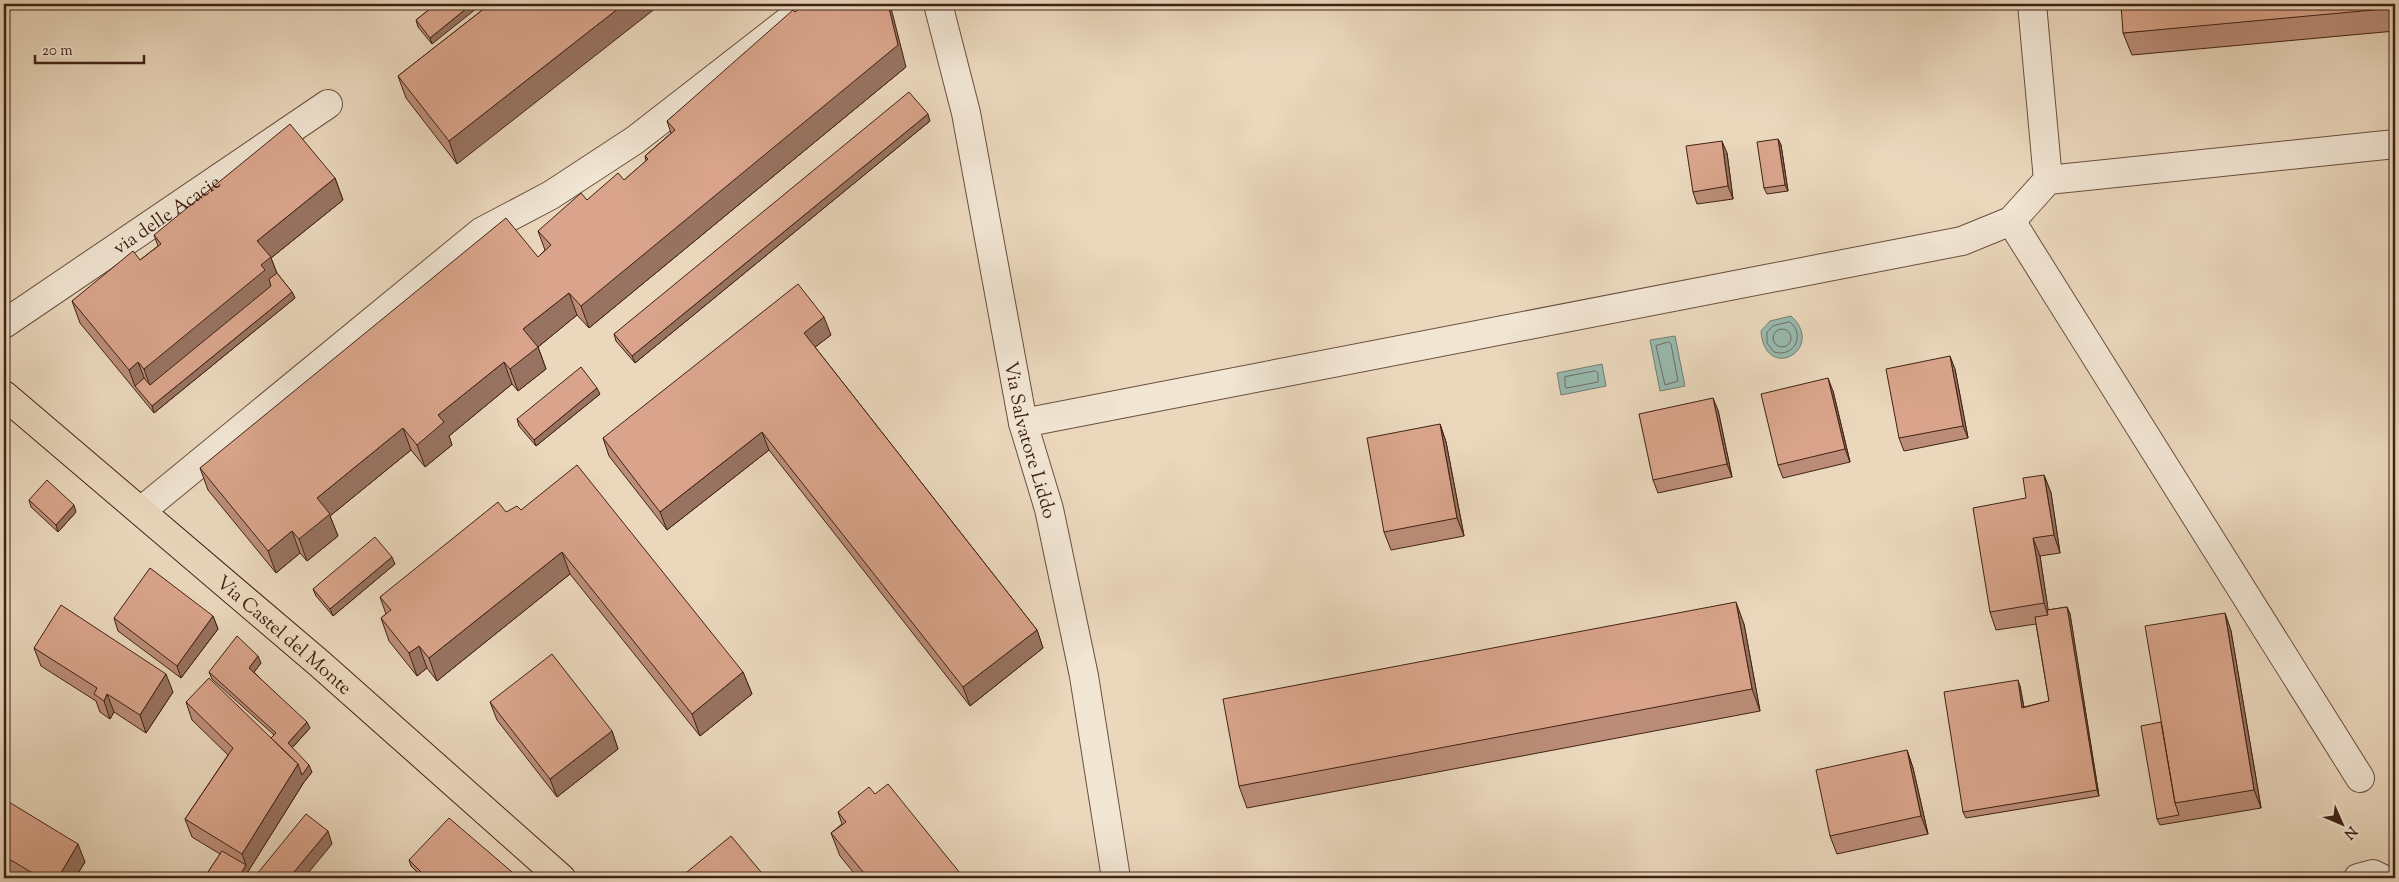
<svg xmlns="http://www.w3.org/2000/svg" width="2399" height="882" viewBox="0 0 2399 882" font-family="'Sorts Mill Goudy',serif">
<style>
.water{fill:#98baaf;stroke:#757d71}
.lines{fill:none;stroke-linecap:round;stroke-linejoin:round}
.shore{stroke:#6c6e62;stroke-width:1}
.minor-casing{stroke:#6a4f3e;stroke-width:30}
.major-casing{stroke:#402214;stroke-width:30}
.minor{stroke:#f1e5d3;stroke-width:28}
.major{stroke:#ead7bc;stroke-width:28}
.wall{fill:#bb8d78;stroke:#402214}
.shaded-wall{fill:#987361;stroke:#402214}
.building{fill:#d9a48b;stroke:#402214}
.labels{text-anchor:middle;stroke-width:5;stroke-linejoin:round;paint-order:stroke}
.street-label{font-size:19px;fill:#402214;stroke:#f1e5d3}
</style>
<rect width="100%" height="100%" fill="#ead7bc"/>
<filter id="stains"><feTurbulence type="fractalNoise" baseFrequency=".004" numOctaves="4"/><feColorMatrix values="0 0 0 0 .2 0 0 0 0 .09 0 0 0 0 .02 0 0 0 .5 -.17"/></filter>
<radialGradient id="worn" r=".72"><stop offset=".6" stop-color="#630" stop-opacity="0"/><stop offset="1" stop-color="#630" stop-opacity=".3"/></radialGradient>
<path class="water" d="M1791,316c36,33 -26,68 -30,15l9,-10z
M1675,336l10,50 -25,5 -10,-51z
M1602,364l4,22 -45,9 -4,-22z"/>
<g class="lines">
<path class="shore" d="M1790,322c16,13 4,36 -16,30l-7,-9v-11l6,-6z
M1773 338a9 9 0 1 1 18 0a9 9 0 1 1-18 0Z
M1669,342l2,2 7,37 -13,4 -9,-39z
M1596,371l2,2v9l-31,6 -2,-1v-10z"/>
<g class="minor-casing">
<g id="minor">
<path id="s1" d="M938,4l28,109 57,310 26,86 35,167 32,202"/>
<path d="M2032,4l16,176"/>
<path d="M2011,221l349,557"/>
<path id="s2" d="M4,324l324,-220"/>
<path d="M1023,423l939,-182 49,-20 37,-41 347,-36"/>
<path d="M141,511l340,-279 70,-37 84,-55 175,-136"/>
<path d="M2358,878l15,-4 8,4"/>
</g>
</g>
<g class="major-casing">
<g id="major">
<path id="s3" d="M4,395l316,269 241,214"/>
</g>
</g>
<use href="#minor" class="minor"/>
<use href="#major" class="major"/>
</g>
<path class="wall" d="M436,4l-4,40 -14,-17 -2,-7z
M490,4l-33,160 -51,-66 -8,-22z
M2395,4v27l-263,24 -9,-22z
M795,12l111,55 -317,261 -12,-13 -39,32 8,22 -28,22 -6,-7 -63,52 3,9 -27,22 -14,-17 -81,66 8,20 -31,25 -7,-8 -24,20 -68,-83 -8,-22 338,-211 7,-7 -7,-19 49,-31 37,-20 22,-19 -1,-5 26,-23 -4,-12z
M930,121l-295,242 -19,-22 -2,-7z
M1778,139l3,6 7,46 -21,3 -3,-6z
M1727,153l6,46 -36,5 -4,-12z
M335,178l8,22 -72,58 6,15 15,19 3,6 -141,115 -74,-90 -8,-22 68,-41 18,-14 -4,-11z
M831,335l-16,12 222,283 6,18 -73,58 -201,-256 -102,80 -58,-74 -6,-18z
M1955,369l13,69 -64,13 -5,-13z
M1833,391l17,71 -67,16 -5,-13z
M600,394l-64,52 -17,-20 -2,-7z
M1718,410l14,67 -74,16 -5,-13z
M1440,424l6,18 18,94 -73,14 -7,-18z
M2044,475l7,18 9,60 -20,3 8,54 19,-3 3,7 29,182 -133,22 -3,-6 57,-126 4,21 25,-6 -13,-77 -40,6 -6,-18 36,-114z
M29,500l47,12 -18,20 -27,-25z
M521,510l222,162 9,22 -52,42 -130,-162 -133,107 -10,-13 -10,8 -28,-35 -8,-23 5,-4 -6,-17 126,-85z
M395,564l-62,52 -17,-20 -3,-7z
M2225,613l6,18 30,177 -101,17 -3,-6 4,-97z
M213,616l5,13 -37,49 -63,-47 -4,-13z
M1744,624l16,87 -513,97 -8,-22z
M34,648l139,44 -27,41 -32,-21 -4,7 -10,-7 -4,-11 -55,-35z
M261,663l-7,9 56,56 -18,20 20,24 -8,10 -60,96h-40l16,-24 -28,-17 -7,-18 43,-64 -36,-35 -6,-18 85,36 3,-3 -62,-56 -3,-7z
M490,702l122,29 6,18 -61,48 -60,-77z
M1907,750l6,18 15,66 -91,20 -7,-18z
M875,794l89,84h-106l-18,-22 -9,-23 11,-9 -4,-12z
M4,799l81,63 -10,16h-57l-14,-8z
M409,860l110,18h-96l-12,-12z"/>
<path class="shaded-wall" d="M472,4h10l-50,40 -2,-6z
M624,4h37l-204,160 -8,-23z
M888,4h2l16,63 -317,261 -8,-22z
M928,114l2,7 -295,242 -3,-7z
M1778,139l3,6 7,46 -3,-6z
M1722,141l5,12 6,46 -5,-13z
M335,178l8,22 -72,58 8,21 -127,113 -8,-23 117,-104 -4,-24z
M292,292l3,6 -141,115 -2,-7z
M569,293l8,22 -39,32 8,22 -28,22 -8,-22 13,-40z
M824,317l7,18 -21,16 -6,-18z
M1950,356l5,13 13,69 -5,-12z
M138,362l9,23 -12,1 -6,-16z
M504,362l8,22 -63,52 3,9 -27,22 -8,-22 21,-30z
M1828,378l5,13 17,71 -5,-13z
M597,388l3,6 -64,52 -2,-6z
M1713,398l5,12 14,67 -5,-13z
M1440,424l6,18 18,94 -7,-18z
M403,428l8,22 -81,66 8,20 -31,25 -8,-22 18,-41z
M762,432l7,18 -102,80 -7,-18z
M2044,475l7,18 9,60 -6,-18z
M74,505l2,7 -18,20 -2,-7z
M292,531l8,22 -24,20 -8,-22z
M2033,538l7,18 10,66 -6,-19z
M562,552l8,22 -133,107 -8,-23z
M392,557l3,7 -62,52 -3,-7z
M1736,602l8,22 16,87 -8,-22z
M2067,607l3,7 29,182 -2,-6z
M2225,613l6,18 30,177 -7,-18z
M213,616l5,13 -37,49 -4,-12z
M1037,630l6,18 -73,58 -7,-19z
M419,646l8,22 -10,8 -8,-23z
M258,656l3,7 -9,12 -3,-7z
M743,672l9,22 -52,42 -8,-22z
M166,674l7,18 -27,41 -6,-18z
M2018,680l2,6 5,28 -3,-6z
M107,694l7,18 -4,7 -6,-18z
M307,722l3,6 -20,22 -2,-7z
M612,731l6,18 -61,48 -7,-18z
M1907,750l6,18 15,66 -7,-18z
M298,764l11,1 3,7 -8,10 -60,96h-6l8,-13 -4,-11z
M328,831l4,13 -28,34h-15z
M78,844l7,18 -10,16h-17z
M472,872l3,6h-9z"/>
<path class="building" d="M436,4h36l-42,34 -14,-18z
M490,4h134l-175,137 -51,-65z
M805,4h83l10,41 -317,261 -12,-13 -46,36 15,18 -28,22 -6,-7 -66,53 6,7 -27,23 -14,-17 -86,70 13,16 -31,25 -7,-8 -24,20 -68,-83 306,-250 32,39 13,-12 -13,-14 43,-38 6,7 31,-27 6,7 24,-21 -3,-3 30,-26 -8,-9 126,-111 2,2z
M2121,4h274v4l-272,25z
M909,92l19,22 -296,242 -18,-22z
M290,124l45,54 -78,63 14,16 -10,8 4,5 -121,99 -6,-7 -9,8 -57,-69 61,-50 7,9 21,-16 -7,-9z
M1778,139l7,46 -21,3 -7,-46z
M1722,141l6,45 -35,6 -7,-46z
M277,273l15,19 -140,114 -17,-20 9,-8 6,7 121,-99 -2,-7z
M798,284l26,33 -20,16 233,297 -74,57 -201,-255 -102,80 -57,-74z
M1950,356l13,70 -64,12 -13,-69z
M581,367l16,21 -63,52 -17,-21z
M1828,378l17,71 -67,16 -17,-71z
M1713,398l14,66 -74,16 -14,-66z
M1440,424l17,94 -73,14 -17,-94z
M577,465l166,207 -51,42 -130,-162 -133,106 -10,-12 -10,7 -28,-35 10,-8 -11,-13 118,-95 8,10 11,-6 4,4z
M2044,475l10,60 -21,3 11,65 -54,9 -17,-104 53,-10 -3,-20z
M47,480l27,25 -18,20 -27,-25z
M375,537l17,20 -62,52 -17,-20z
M150,568l63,48 -36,50 -63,-48z
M1736,602l16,87 -513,97 -16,-87z
M61,605l105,69 -26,41 -33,-21 -3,7 -10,-7 3,-6 -63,-40z
M2067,607l30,183 -134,22 -19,-120 74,-12 4,28 27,-7 -14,-84 13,-2 -1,-5z
M2225,613l29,177 -79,13 -30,-177z
M237,636l21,20 -9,12 58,54 -19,21 21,22 -7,10 -4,-11 -27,-26 5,-5 -67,-61z
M552,654l60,77 -62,48 -60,-77z
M209,678l89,86 -56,90 -57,-35 48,-71 -47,-46z
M2161,722l14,81 4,12 -22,4 -16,-93z
M1907,750l14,66 -91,20 -14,-66z
M888,784l76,94h-96l-37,-45 15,-11 -8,-10 31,-25 6,7z
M4,799l74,45 -20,34h-17l-37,-22z
M306,814l22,17 -39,47h-26l-6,-4z
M449,818l70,60h-39l-8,-6 -6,6h-39l-18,-18z
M731,836l35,42h-82l-2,-2z
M222,851l24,14 -8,13h-34z"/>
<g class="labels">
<g class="street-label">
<text dy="7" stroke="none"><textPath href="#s2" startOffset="196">via delle Acacie</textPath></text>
<text dy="7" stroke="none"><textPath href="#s1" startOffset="446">Via Salvatore Liddo</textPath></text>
<text dy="7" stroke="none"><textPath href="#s3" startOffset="369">Via Castel del Monte</textPath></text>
</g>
</g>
<rect width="2399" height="882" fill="none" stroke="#ead7bc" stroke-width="20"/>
<rect x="5" y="5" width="2389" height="872" fill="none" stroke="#402214" stroke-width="2.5"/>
<rect x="10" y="10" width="2379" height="862" fill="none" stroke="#402214"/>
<g transform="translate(2342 824) rotate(135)" stroke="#f1e5d3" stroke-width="4" paint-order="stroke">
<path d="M0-4L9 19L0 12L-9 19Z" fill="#402214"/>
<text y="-8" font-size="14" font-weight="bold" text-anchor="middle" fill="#402214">N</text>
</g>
<path d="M35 55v8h109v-8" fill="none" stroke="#402214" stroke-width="2.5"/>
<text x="42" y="55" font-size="15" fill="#402214" stroke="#f1e5d3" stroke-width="4" paint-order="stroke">20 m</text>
<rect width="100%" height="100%" filter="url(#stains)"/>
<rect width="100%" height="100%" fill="url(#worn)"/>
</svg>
